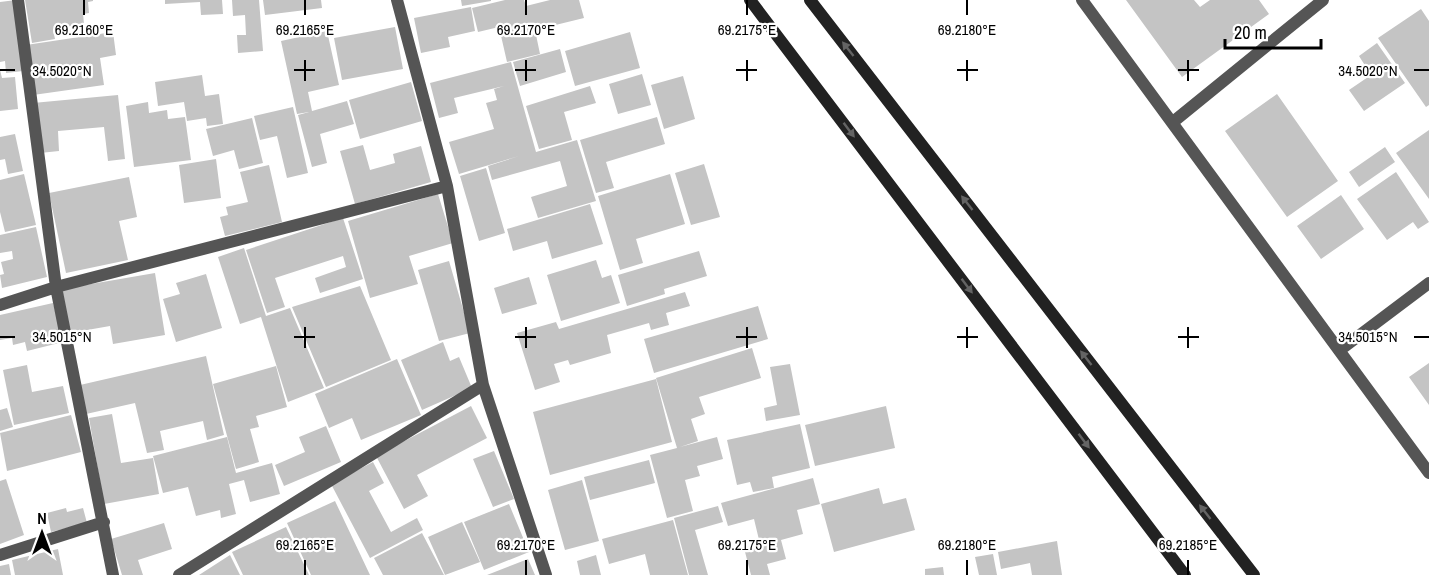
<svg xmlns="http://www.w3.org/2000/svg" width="1429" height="575" viewBox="0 0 1429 575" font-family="'Archivo Narrow',sans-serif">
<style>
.building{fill:#c4c4c4}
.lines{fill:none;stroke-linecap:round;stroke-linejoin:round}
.street{stroke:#555;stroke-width:12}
.secondary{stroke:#222;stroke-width:12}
.oneway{fill:#646464}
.ticks{fill:none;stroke:#000;stroke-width:2}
.ticks-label{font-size:15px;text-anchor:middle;fill:#000;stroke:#fff;stroke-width:4.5;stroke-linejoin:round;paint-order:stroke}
</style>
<rect width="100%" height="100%" fill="#fff"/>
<path class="building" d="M16,0l7,71 -17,2 -1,-12 -5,1v-60z
M25,0h68v1l-5,1 1,11 -6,1 1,10 -31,5 2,10 -23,4z
M165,0h57l1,14 -22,1 -1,-13 -35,2z
M232,0h27l4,51 -25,2 -1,-18h9l-1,-20 -12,1z
M263,0h58l1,8 -57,7z
M461,0h30v1l-29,5z
M505,0h19l2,6 24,-6h29l5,18 -49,12 5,24 -33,8 -8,-35 -21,5 -6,-24z
M1126,0h68l6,7 10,-7h49l10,14 -87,63z
M471,7l4,24 -27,6 2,10 -29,6 -7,-35z
M1421,9l8,12v84l-3,2 -48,-69z
M395,27l8,42 -61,11 -8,-42z
M327,31l12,54 -31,7 4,19 35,-10 7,23 -34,10 7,29 -15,4 -14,-52 11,-3 -12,2 -16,-73z
M113,32l3,23 -16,3 4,27 -71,10 -7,-50z
M630,32l10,36 -65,18 -10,-35z
M1377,43l28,40 -41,28 -15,-21 22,-15 -12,-19z
M560,49l6,23 -46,14 -7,-24z
M511,62l25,90 41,-12 19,61 -58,17 -7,-21 36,-11 -7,-25 -68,19 -4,-14 31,-10 -60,18 -10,-32 45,-13 -8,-26 11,-3 -3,-11 10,-3 -50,12 4,15 -19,5 -9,-35z
M0,70l2,8 13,-1 3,32 -18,2z
M642,74l9,31 -33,9 -9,-30z
M202,75l3,21 14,-2 4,30 -16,2 -1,-8 -19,3 -3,-19 -26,4 -3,-24z
M683,76l12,43 -31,10 -13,-44z
M411,82l11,39 -62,18 -11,-39z
M590,86l6,17 -32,9 8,28 -33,9 -13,-43z
M1277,94l61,87 -51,36 -62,-86z
M118,95l7,64 -17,2 -4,-34 -46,4 1,20 -19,2 -7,-50z
M148,102l1,11 18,-3 1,9 17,-2 6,43 -57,7 -8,-61z
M293,107l15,66 -21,5 -10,-42 -17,4 -6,-24z
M657,117l8,27 -59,18 8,26 -18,5 -16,-53z
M252,118l11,45 -24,6 -5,-19 -21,6 -7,-27z
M1429,130v69l-33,-46z
M15,134l8,37 -15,3 -3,-15 -5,1v-23z
M363,145l7,25 25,-7 -2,-9 28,-8 10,36 -76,22 -15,-53z
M1385,147l10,15 -36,25 -10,-15z
M216,159l5,39 -37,5 -5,-38z
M704,164l16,53 -29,8 -16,-52z
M269,165l13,57 -57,14 -5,-19 8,-2 -2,-8 22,-5 -8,-30z
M486,168l19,65 -26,8 -19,-65z
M1396,172l33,50 -11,7 -5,-7 -26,18 -30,-41z
M24,174l12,51 -31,7 -5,-20v-32z
M670,174l15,50 -49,15 7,24 -23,7 -22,-74z
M129,177l8,40 -18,4 9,39 -62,13 -17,-80z
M438,194l15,49 -44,13 9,28 -48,14 -22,-77z
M1341,195l23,34 -43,30 -24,-33z
M590,204l13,40 -51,15 -5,-18 -34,10 -6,-22z
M343,218l20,61 -43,14 -5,-15 31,-11 -3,-11 -68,22 10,29 -18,6 -21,-63z
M36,227l11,50 -45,11 -2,-13 4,-1 -3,-12 12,-3 -1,-8 -12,2v-18z
M244,248l22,68 24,-8 34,80 -36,14 -27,-85 -21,7 -22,-67z
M699,251l8,25 -43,13 1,5 -38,12 -9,-31z
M596,260l6,18 9,-3 9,28 -59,18 -14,-46z
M449,261l21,72 -31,8 -21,-71z
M155,273l10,62 -52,9 -3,-18 -40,7 -8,-44z
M206,274l16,54 -46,14 -13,-43 17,-5 -4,-11z
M529,277l8,27 -35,10 -8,-26z
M360,286l31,74 -65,27 -34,-80z
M685,292l5,14 -24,7 3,12 -18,5 -2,-7 -42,12 4,18 -41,12 -2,-5 -14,4 6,18 -25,8 -18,-57 39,-11 3,7z
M53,303l10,39 -36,9 -2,-9 -12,3 -1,-7 -12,2v-25z
M758,306l10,33 -114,34 -10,-34z
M443,342l7,19 9,-4 13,31 -50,22 -21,-50z
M752,348l9,30 -62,19 6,17 -14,5 7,22 -18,6 37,-10 6,22 -26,7 3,10 -15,4 8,31 -26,7 -17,-63 27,-7 -21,-70z
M206,356l18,79 -17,5 -4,-19 -43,10 4,19 -17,3 -12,-50 -49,11 -6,-29z
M397,359l24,56 -60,25 -9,-22 -23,10 -14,-34z
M1429,363v42l-20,-28z
M790,364l10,51 -34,6 -2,-13 13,-3 -7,-38z
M27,365l5,27 31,-6 6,27 -55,12 -11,-55z
M276,366l11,41 -31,9 3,11 -9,2 9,33 -23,7 -23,-85z
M656,379l16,63 -122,33 -17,-63z
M471,406l16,32 -70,37 11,21 -24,13 -28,-53z
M886,406l9,42 -80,18 -10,-41z
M7,408l6,19 -13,4v-21z
M112,414l9,49 32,-5 6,36 -55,10 -15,-86z
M71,415l10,37 -74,19 -7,-38z
M800,424l10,44 -38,9 2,11 -21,4 -3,-10 -13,3 -10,-45z
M326,426l15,36 -57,24 -9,-21 30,-13 -6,-15z
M227,437l9,36 36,-10 8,31 -30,8 -6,-22 -15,4 7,30 -15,4 -1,-8 -24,6 -8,-29 -25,6 -10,-37z
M494,451l20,48 -21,8 -20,-48z
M649,460l6,23 -65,17 -6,-23z
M373,462l11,21 -15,8 22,41 26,-14 6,12 -53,28 -39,-74z
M813,478l7,26 -23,6 6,24 -22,6 5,19 -19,5 3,11h-19l-7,-27 16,-4 -6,-25 -26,7 -7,-23z
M6,479l18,56 -24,9v-63z
M582,480l17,61 -34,9 -17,-60z
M879,488l4,16 23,-6 9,32 -81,22 -13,-48z
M335,501l35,74h-59l-24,-52z
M509,504l20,48 -45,18 -20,-48z
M718,506l5,16 -28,8 13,45h-19l-15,-57z
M66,508l1,4 16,-4 4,15 -36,9 -4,-19z
M673,520l15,55h-38l-5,-21 -36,10 -7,-25z
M462,522l18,40 -35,13 -17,-38z
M164,523l8,26 -34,11 5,15h-21l-11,-36z
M286,527l23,48h-66l-11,-23z
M422,533l22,42h-61l-9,-17z
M1057,541l5,34h-30l-2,-12 -29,6 -3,-17z
M58,549l5,26h-48l-3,-15z
M993,554l4,21h-18l-4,-18z
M230,555l10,20h-41z
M596,555l5,20h-21l-3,-14z
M528,559l7,16h-48z
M9,564l2,11h-11v-9z
M943,567l1,8h-19v-6z"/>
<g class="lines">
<path class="street" d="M18,0l38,287 57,288
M397,0l50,186 36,199 63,190
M1082,0l347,473
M1173,122l150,-122
M0,305l56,-18 391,-101
M1340,350l89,-67
M0,555l104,-33
M179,575l304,-190"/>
<path class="secondary" d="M750,0l435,575
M810,0l444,575"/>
</g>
<defs><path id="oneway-solid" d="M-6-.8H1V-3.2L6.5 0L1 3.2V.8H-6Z" transform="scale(1.5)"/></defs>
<g class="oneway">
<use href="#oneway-solid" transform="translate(848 49) rotate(-128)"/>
<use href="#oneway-solid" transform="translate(849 130) rotate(53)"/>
<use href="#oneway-solid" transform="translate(967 203) rotate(-128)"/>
<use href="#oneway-solid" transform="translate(967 286) rotate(53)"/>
<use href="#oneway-solid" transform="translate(1086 358) rotate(-128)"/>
<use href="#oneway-solid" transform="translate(1084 441) rotate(53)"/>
<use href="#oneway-solid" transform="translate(1205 512) rotate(-128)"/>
</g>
<path class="ticks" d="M84,0v15M305,0v15M526,0v15M747,0v15M967,0v15M305,60v21M526,60v21M747,60v21M967,60v21M1188,60v21M0,70h15M294,70h21M515,70h21M736,70h21M957,70h21M1178,70h21M1414,70h15M305,327v21M526,327v21M747,327v21M967,327v21M1188,327v21M0,337h15M294,337h21M515,337h21M736,337h21M957,337h21M1178,337h21M1414,337h15M305,560v15M526,560v15M747,560v15M967,560v15M1188,560v15"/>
<g class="ticks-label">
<text x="84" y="35">69.2160°E</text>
<text x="305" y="35">69.2165°E</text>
<text x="526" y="35">69.2170°E</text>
<text x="747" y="35">69.2175°E</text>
<text x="967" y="35">69.2180°E</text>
<text x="62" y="76">34.5020°N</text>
<text x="1368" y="76">34.5020°N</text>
<text x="62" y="342">34.5015°N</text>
<text x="1368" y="342">34.5015°N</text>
<text x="305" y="550">69.2165°E</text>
<text x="526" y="550">69.2170°E</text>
<text x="747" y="550">69.2175°E</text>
<text x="967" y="550">69.2180°E</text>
<text x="1188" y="550">69.2185°E</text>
</g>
<g transform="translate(42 533)" stroke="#ffffff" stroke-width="4.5" paint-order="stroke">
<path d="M0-4.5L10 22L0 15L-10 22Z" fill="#000000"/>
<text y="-9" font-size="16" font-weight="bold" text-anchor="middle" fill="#000000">N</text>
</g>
<path d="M1225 39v9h96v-9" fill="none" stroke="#000000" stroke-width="3"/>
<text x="1234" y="39" font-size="18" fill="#000000" stroke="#ffffff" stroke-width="4.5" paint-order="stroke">20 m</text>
</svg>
